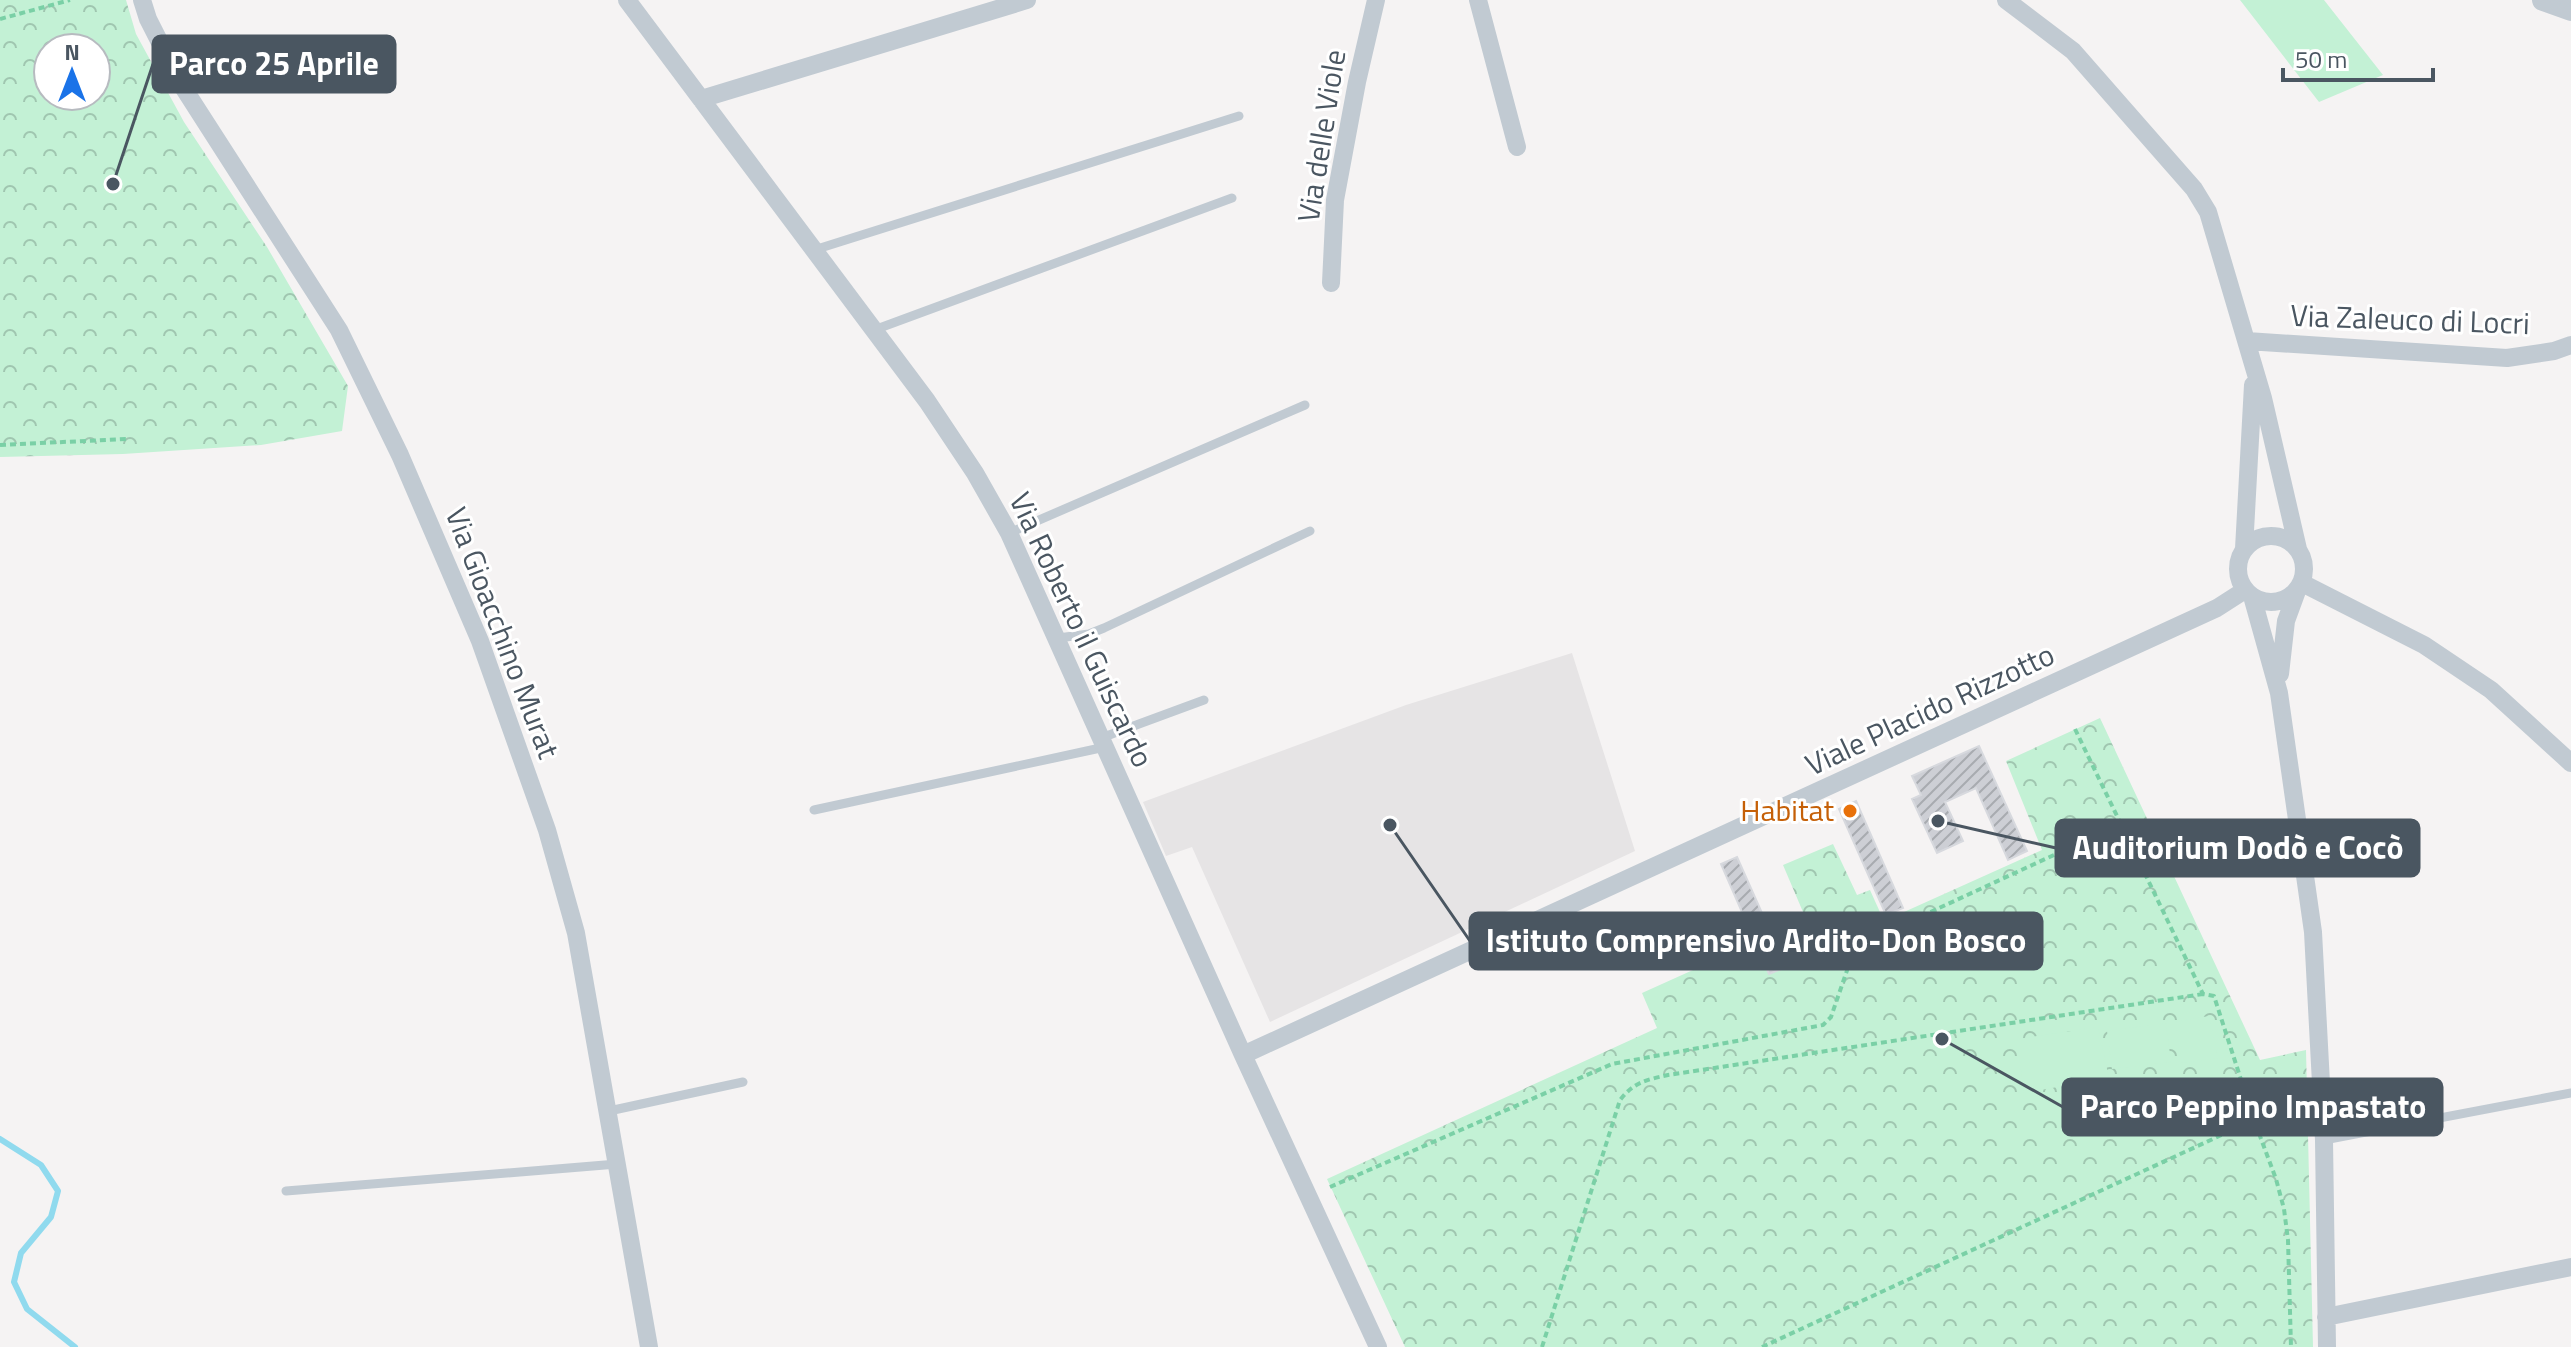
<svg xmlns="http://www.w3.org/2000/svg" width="2571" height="1347" viewBox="0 0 2571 1347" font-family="'Titillium Web',sans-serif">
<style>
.education{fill:#e6e4e5}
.park{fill:url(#park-crowns);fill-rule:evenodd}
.pitch{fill:#c3f1d5}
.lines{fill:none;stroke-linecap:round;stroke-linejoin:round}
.stream{stroke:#90daee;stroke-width:6}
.building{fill:url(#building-hatch);stroke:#d7d9de;stroke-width:2}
.path{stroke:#7ad0a6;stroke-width:4;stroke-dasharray:6 4;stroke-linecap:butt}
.service{stroke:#c1cad2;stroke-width:9}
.minor{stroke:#c1cad2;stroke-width:18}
.tertiary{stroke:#c1cad2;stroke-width:22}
.food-dot{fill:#e8710a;stroke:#fff;stroke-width:3}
.labels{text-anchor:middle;stroke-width:6;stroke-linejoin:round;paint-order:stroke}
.street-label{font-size:30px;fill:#4a5661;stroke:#fff}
.food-label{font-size:30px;fill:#c56008;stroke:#fff;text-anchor:end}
.leader{fill:none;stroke:#4a5661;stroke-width:3}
.callout-dot{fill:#4a5661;stroke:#fff;stroke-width:3}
.callout{fill:#4a5661;stroke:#4a5661;stroke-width:3}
.callout-label{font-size:32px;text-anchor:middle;font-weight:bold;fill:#fff}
</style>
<defs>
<pattern id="park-crowns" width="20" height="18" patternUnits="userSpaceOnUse" patternTransform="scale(2)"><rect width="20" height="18" fill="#c3f1d5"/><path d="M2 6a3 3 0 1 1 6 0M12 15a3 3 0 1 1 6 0" fill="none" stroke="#a0c6b0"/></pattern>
<pattern id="building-hatch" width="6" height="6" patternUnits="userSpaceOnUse" patternTransform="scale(2)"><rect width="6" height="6" fill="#cdcfd5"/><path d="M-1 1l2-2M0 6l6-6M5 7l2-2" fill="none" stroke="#a8abb0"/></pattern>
</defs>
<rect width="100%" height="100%" fill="#f5f3f3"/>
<path class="education" d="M1572,653l63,198 -365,171 -78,-175 -26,9 -23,-54 263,-97z"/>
<path class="park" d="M0,0h126l10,34 48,88 83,125 81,139 -6,45 -81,14 -138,9 -123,3zM96,48v48h-48v-48z
M2100,718l160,342 46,-10 7,297h-908l-78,-168 330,-151 -15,-35 164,-74 -23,-54 50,-21 24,51 13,-5 14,31 158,-71 -36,-89z"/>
<path class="pitch" d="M2240,0h84l59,75 -64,27z
M2209,1016l9,42 -37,5 -6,-41z
M2166,1023l5,39 -59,7 -5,-38z
M2098,1027l11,51 -85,15 -7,-54z"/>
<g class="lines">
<path class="stream" d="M0,1139l41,26 17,26 -7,26 -30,36 -7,29 13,27 48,38"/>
</g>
<path class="building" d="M1979,746l48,105 -19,9 -32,-72 -31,14 18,39 -26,12 -25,-54 9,-4 -9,-19z
M1856,801l47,107 -17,7 -47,-106z
M1737,857l49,110 -17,7 -48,-110z"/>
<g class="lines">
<path class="path" d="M0,19l70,-19
M0,445l126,-6
M2075,729l128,265 11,2 40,124 22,59 8,30 4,31 3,107
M1330,1187l282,-123 211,-39 8,-8 22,-64 6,-8 262,-121
M1542,1347l78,-247c14,-18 26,-20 48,-25l535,-81
M1762,1347l492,-227"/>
<path class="service" d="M814,250l425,-134
M874,330l358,-132
M1009,533l296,-128
M1058,638l31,-4 15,-6 206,-97
M1101,738l103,-38
M814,810l291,-63
M609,1111l134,-29
M2324,1140l247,-47
M286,1191l331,-27"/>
<path class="minor" d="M142,0l6,19 33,65 158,246 61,125 80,186 67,189 29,103 73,414
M627,0l300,401 48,72 34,60 234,522 135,292
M1478,0l39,147
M2006,0l67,51 121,138 14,23 55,186 35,151
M701,99l326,-99
M1331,283l4,-83 22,-118 19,-82
M2247,341l260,17 47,-7 17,-6
M2238 569a33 33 0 1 1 66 0a33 33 0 1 1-66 0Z
M2244,549l9,-164
M2302,583l122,62 67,45 80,73
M2252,596l27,97 34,239 11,208 3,207
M2280,674l6,-53 11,-30
M1243,1055l974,-447 28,-18
M2326,1317l245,-50"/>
<path class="tertiary" d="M2543,0l28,10"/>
</g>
<circle class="food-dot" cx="1850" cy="811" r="8"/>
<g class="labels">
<g class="street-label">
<text transform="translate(1322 136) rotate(-81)" y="10">Via delle Viole</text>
<text transform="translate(2410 320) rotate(2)" y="10">Via Zaleuco di Locri</text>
<text transform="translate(1081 630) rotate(65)" y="10">Via Roberto il Guiscardo</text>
<text transform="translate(502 633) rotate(69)" y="10">Via Gioacchino Murat</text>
<text transform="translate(1930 710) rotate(-25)" y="10">Viale Placido Rizzotto</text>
</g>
<g class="food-label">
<text x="1834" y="821">Habitat</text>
</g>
</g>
<path class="leader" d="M113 184L153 64M1938 821L2056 848M1390 825L1470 941M1942 1039L2063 1107"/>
<g class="callout-dot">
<circle cx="113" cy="184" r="8"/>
<circle cx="1938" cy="821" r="8"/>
<circle cx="1390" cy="825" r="8"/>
<circle cx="1942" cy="1039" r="8"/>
</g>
<g class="callout">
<rect x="153" y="36" width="242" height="56" rx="8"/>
<rect x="2056" y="820" width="363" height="56" rx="8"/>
<rect x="1470" y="913" width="572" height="56" rx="8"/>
<rect x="2063" y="1079" width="379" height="56" rx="8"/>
</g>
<g class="callout-label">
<text x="274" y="75">Parco 25 Aprile</text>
<text x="2238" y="859">Auditorium Dodò e Cocò</text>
<text x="1756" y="952">Istituto Comprensivo Ardito-Don Bosco</text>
<text x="2253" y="1118">Parco Peppino Impastato</text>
</g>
<g transform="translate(72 72)"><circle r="38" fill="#ffffff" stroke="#b7bbc0" stroke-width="2"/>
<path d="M0-6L14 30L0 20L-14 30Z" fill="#1a73e8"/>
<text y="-12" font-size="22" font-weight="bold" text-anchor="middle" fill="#4a5661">N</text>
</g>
<path d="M2283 68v12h150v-12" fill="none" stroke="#4a5661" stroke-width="4"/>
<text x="2295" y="68" font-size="24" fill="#4a5661" stroke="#ffffff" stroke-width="6" paint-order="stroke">50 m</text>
</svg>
